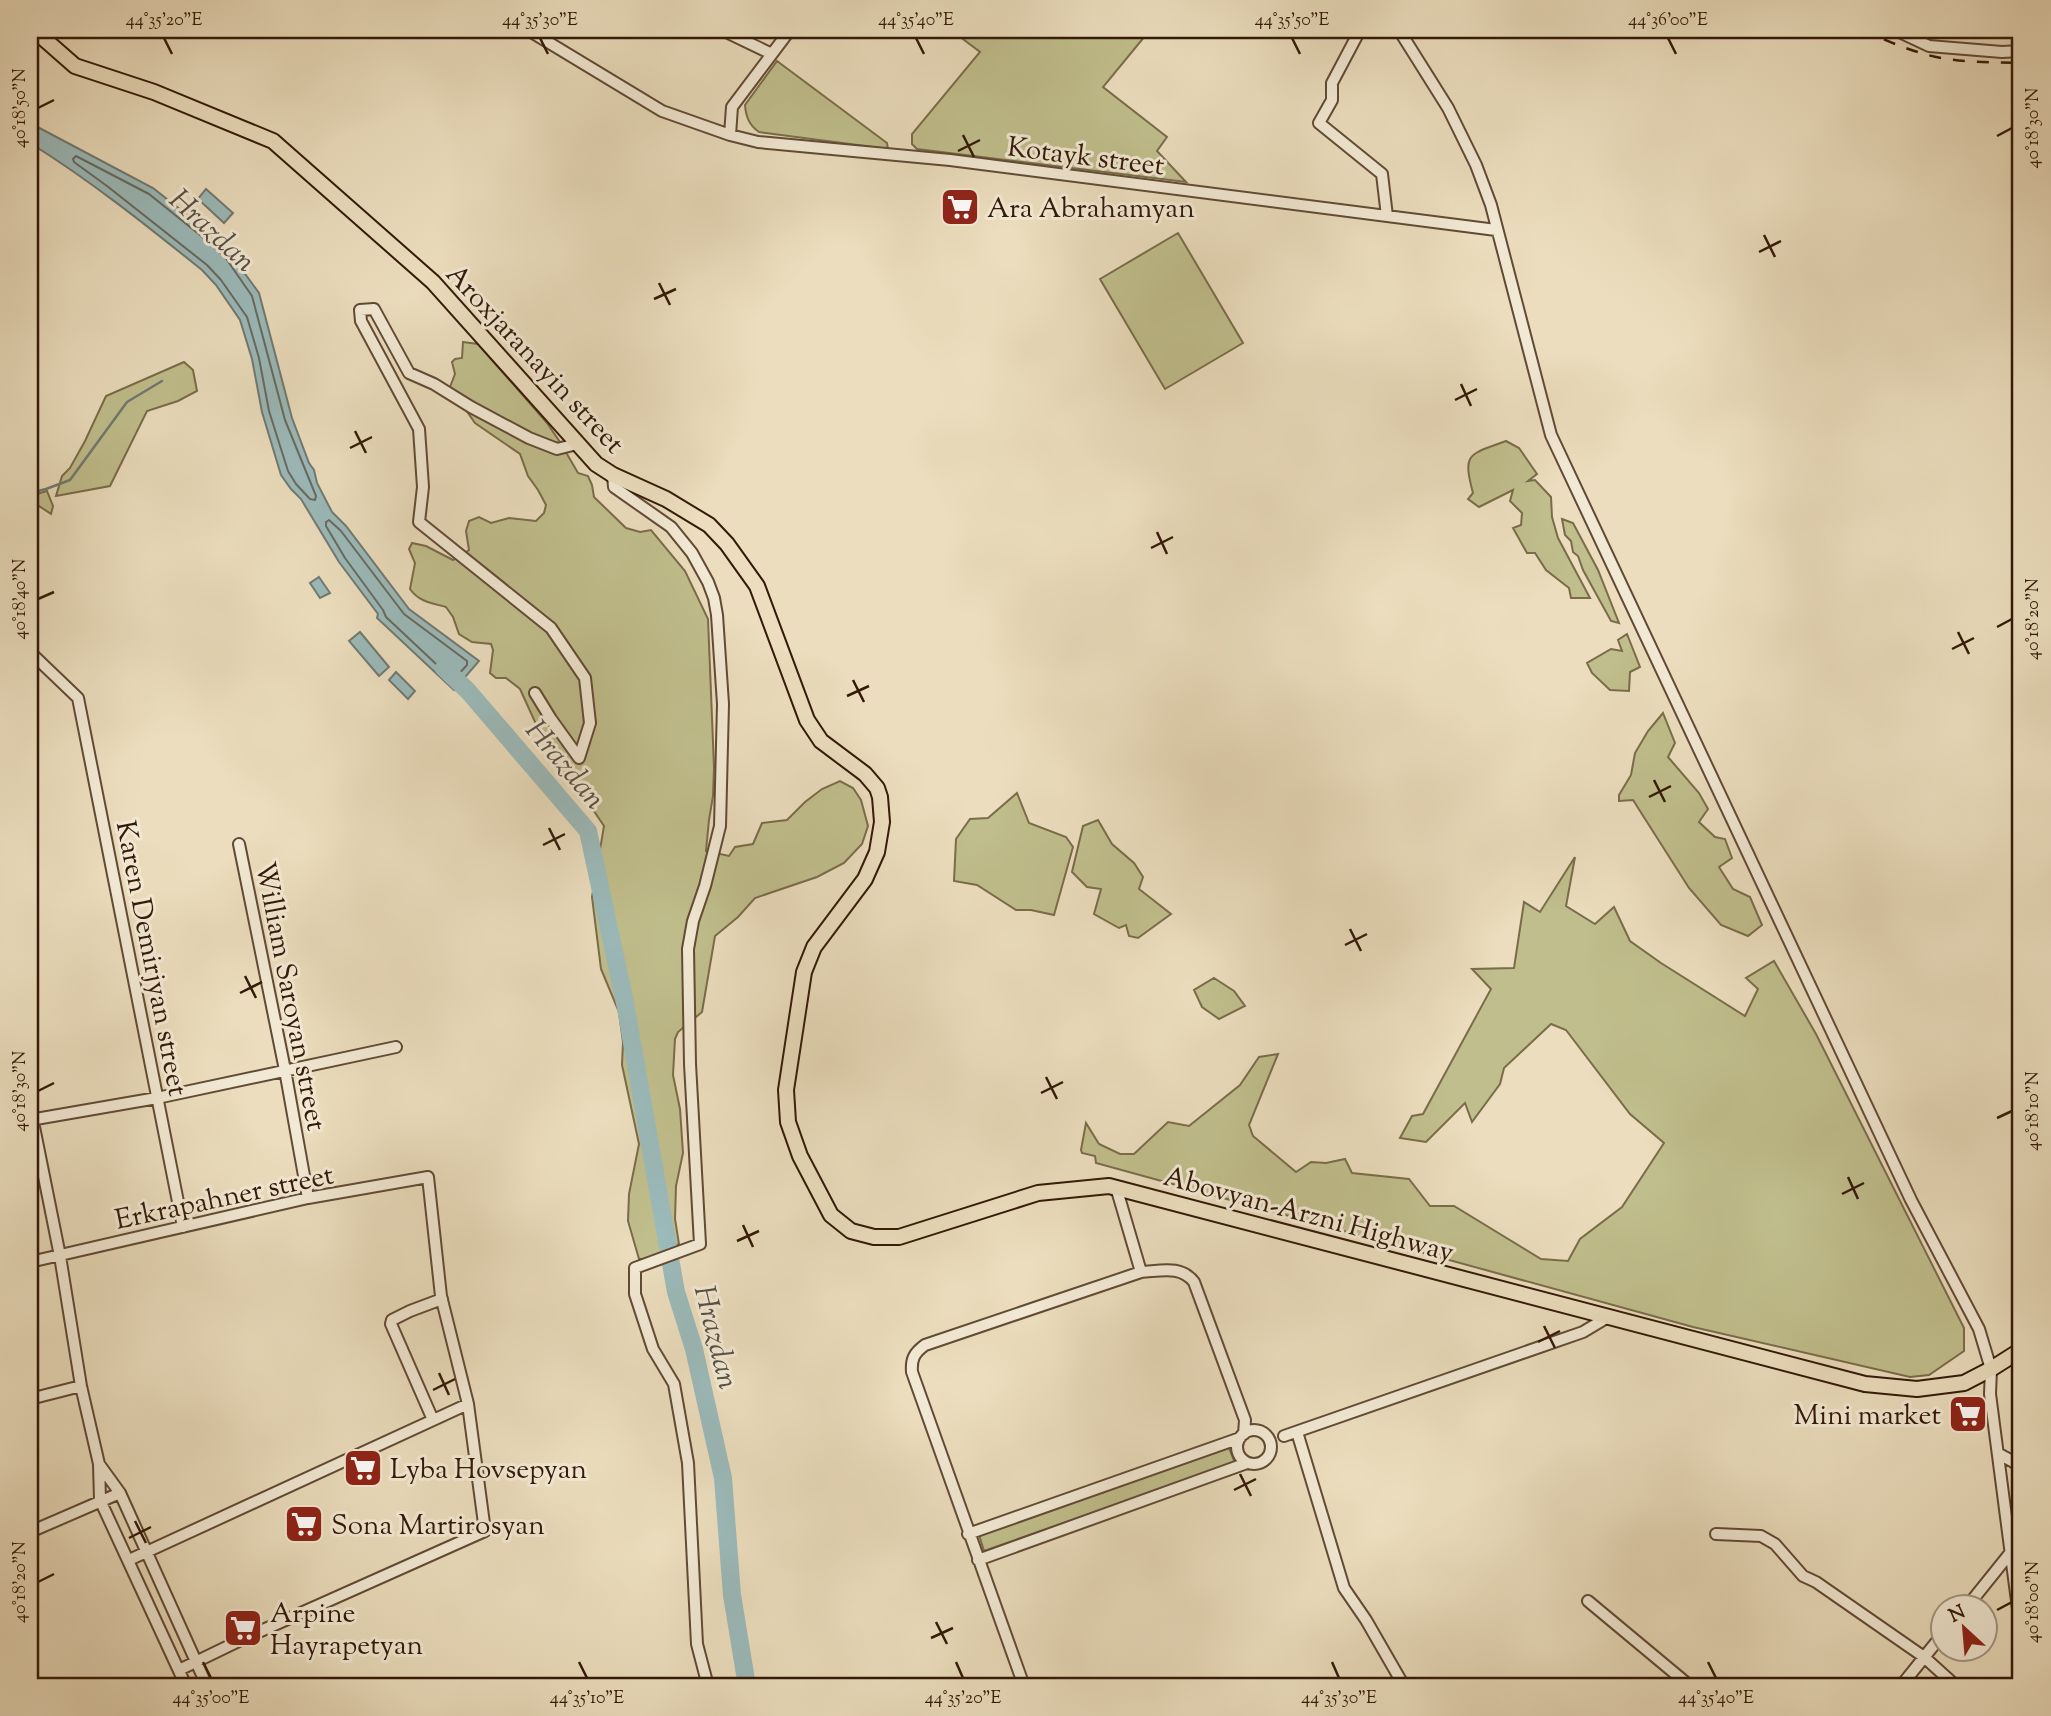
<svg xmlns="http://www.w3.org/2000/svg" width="2051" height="1716" viewBox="0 0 2051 1716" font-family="'Sorts Mill Goudy',serif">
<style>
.green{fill:#c0be8c;stroke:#7a6c4a;stroke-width:2}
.water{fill:#9bbaba;stroke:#717a73;stroke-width:2}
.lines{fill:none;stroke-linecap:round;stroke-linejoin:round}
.shore{stroke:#676a61;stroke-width:2}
.stream{stroke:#717a73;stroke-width:2.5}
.river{stroke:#9bbaba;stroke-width:18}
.minor-casing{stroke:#614a35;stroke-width:14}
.major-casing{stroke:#331908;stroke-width:18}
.minor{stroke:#f2e9d4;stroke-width:10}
.major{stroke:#ebddbd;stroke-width:14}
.rail{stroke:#331908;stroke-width:2.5;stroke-dasharray:12 12;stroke-linecap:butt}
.ticks{fill:none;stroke:#331908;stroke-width:2.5}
.labels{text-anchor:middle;stroke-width:6;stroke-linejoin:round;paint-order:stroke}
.street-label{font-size:28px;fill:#331908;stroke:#f2e9d4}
.poi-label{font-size:28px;fill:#331908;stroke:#f2e9d4;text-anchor:start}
.water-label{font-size:30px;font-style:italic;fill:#575146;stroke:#f2e9d4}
.neatline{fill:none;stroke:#331908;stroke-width:2.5}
.ticks-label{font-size:18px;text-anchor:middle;fill:#331908}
</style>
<rect width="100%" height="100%" fill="#ebddbd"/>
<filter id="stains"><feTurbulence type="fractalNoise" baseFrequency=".00286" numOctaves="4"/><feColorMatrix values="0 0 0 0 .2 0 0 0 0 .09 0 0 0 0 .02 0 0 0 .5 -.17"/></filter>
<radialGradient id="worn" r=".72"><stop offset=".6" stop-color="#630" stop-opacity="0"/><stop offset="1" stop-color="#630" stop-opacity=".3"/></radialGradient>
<path class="green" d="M951,30h199l-47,57 64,50 -10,14 29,31 -269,-33 -5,-5v-10l68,-82z
M777,61l110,82 1,6 -129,-17c-10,-7 -13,-15 -14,-27z
M1178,233l65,110 -78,46 -65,-110z
M463,342l15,2 69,79 13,19 18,31 10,3 4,9 2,12 32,31 14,4 11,-2 34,41 23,48 6,148 -1,29 -4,24 -3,31 23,5 6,-9 18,-3 9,-21 25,-3 18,-18 17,-13 18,-8 13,7 8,12 7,26 -6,18 -18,19 -27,14 -62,21 -17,19 -23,19 -13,76 -24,20 -3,7 -2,36 7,34 3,44 -7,33 -1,33 4,25 -30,15h-10l-11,-38 1,-27 10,-50 -17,-79 1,-23 -4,-30 -18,-43 -9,-72 12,-71 -25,-37 -4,-12 -19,-9 -1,-22 -15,-13 -20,-44 -14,-11h-10l-6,-5 3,-23 -2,-6 -19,-2 -13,-8 -6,-17 -7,-10c-14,-4 -27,-5 -36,-18l5,-26 -6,-14 3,-6 14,3 27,14 16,-10 -3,-19 3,-10 10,-4 12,6 18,-5 27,3 8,-8 2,-8 -8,-15 -10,-14 -8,-22 -45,-31 -25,-36 5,-13 -3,-12 3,-3 7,-1z
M184,362l9,8 4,21 -19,10 -31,10 -37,75 -54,10 6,-20 8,-8 15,-27 21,-45z
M1506,441l13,7 18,26 -9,7 7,-1 16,17 1,20 6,21 32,60h-19l-2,-10 -23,-18 -11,-17h-8l-14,-25 8,-3 1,-12 -12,-12 3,-11 -34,17 -11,-8 5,-6c-11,-41 -4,-38 33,-52z
M47,491l6,15 -2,8 -18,-12 -3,-6z
M1562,519l11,4 25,47 21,53 -8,-2 -28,-51 -5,-14 -5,-4 -2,-11 -6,-6z
M1627,634l13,33 -10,5 -1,19 -19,-1 -18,-17 -5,-10 24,-14 11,2 -4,-11z
M1663,713l12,30 -7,14 31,36 9,16 -9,13 16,15 10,2 7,19 -13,9 14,22 17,8 12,28 -14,11 -27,-11 -32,-37 -56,-88 -14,1v-6l12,-20 4,-22 13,-22z
M1017,793l12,30 37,14 7,10 -19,68 -23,-5h-15l-39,-25 -23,-4 2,-42 14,-20 18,-1z
M1098,820l14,24 22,19 9,14 -4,12 32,25 -33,24 -9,-2 -3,-11 -7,3 -25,-14 7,-25 -14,-2 -15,-15 11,-46z
M1575,857l-9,49 29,18 19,-17 16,34 31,22 84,53 13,-27 -12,-11 28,-17 42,73 148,294v23l-35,24 -19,2 -217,-50 -597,-164 -1,-7 -13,-3 -1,-3 5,-27 13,21 21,10h14l34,-32 21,4 51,-41 19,-28 19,-3 -29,71 4,11 43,36 15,-10 15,1 19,-4 7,14 57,6 21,27h24l87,53 27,2 12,-22 42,-32 42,-64 -34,-29 -64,-84 -15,-6 -47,44 -4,16 -28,38 -7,-19 -39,39 -26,-4 12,-22 11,-2 68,-125 -19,-20 42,-1 10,-66 16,10z
M1214,978l20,13 11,15 -26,13 -17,-12 -8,-17z
M1229,1448l6,15 -251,88 -5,-16z"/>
<path class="water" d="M30,123l123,65 52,41 25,24 29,40 33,125 17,45 5,7 3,13 15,29 14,14 63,83 70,52 -25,29 -77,-72 1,-4 -39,-52 -38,-63 -10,-10 -10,-14 -19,-63 -10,-53 -12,-39 -24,-35 -14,-15c-56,-45 -111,-89 -172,-127z
M206,189l27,24 -9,10 -26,-24z
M319,577l11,16 -10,5 -10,-15z
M360,632l29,35 -10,9 -30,-35z
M396,672l19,19 -7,8 -19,-19z"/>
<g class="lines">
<path class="shore" d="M76,156l73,38 51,41 25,22 27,39 33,124 31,76 -1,4 -5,-1 -14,-15 -8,-13 -19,-60 -10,-53 -12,-41 -26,-37 -14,-15 -100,-79 -33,-24 -1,-3z
M329,520l12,11 63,83 63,47v4l-12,13h-4l-65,-61 -3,-7 -38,-52 -19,-32v-4z"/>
<path class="stream" d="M30,493l16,-4 24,-9 57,-78 35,-21"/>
<path class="river" d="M444,668l24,23 120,140 37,172 51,289 18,57 29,129 9,117 15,91"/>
<g class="minor-casing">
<path id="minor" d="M528,30l134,81 68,24 28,7 192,18 546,70
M722,30l50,24
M1360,30l-28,53v17l-13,23 63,51 5,42
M1399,30l49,78 28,57 15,40 60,230 360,765 68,129 12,40 -1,25 31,238
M1895,30l34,16 73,6 19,-1
M30,111l2,1 -2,6
M730,135l2,-28 58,-77
M613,475l1,12 57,40 21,26 16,29 6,16 3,17 6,89 -3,122 -15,60 -12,35 -5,28 2,115 10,180 -65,24v26l18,55 21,35 14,79 9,181 11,42
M30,652l48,46 105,529
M535,693l16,26 28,39 11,-35 -5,-45 -34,-50 -132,-106 4,-35 -4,-58 -58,-108 -1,-11 14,-1 35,64 25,11 37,23 58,31 28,11 20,-5
M239,844l46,226 23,128
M30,1107l30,149 21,130 18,78 1,36 86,186
M30,1120l127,-22 239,-51
M1116,1187l25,85
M30,1262l278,-64 120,-21 13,119 27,108 17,127 -240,107 -66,32
M30,1399l51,-13
M433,1420l-42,-96 1,-4 18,-9 32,-12
M1237 1447a17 17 0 1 1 34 0a17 17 0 1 1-34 0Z
M1297,1432l47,156 22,32 38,66
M1284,1436l299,-104 25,-15
M1999,1454l22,12
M99,1464l21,29 87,193
M30,1532l90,-39
M968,1534l272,-96
M1716,1534l45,2 14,8 28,32 13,6 108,75 32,29
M129,1560l339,-156
M978,1560l269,-97
M1588,1601l102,85
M1966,1608l45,-56 10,8
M1024,1686l-112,-314c-1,-13 2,-19 13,-27l216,-73c20,-1 40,-7 53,10l51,138 -1,14
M1901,1686l41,-51"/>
</g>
<g class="major-casing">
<path id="major" d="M34,30l41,36 79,26 119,49 160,141 163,182 17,11 53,24 43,26 18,19 30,42 50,134 14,21 44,33 12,14 3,9 2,25 -5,30 -12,27 -51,68 -10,25 -18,118 2,32 12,34 31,59 20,16 23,6h25l139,-44 71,-7 756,198 52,5 47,-6 27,-14 30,-19"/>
</g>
<use href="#minor" class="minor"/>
<use href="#major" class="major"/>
<path class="rail" d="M1862,30c21,9 43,19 66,25 30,8 62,7 93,8"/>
</g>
<path class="ticks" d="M164,38l8,16M540,38l8,16M916,38l8,16M1292,38l8,16M1668,38l8,16M38,108l16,-8M963,135l11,22M1997,136l15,-8M958,151l22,-11M1764,235l11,22M1759,252l22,-11M659,283l11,22M654,299l22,-10M1461,384l10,22M1455,400l22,-11M355,431l11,22M350,448l22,-11M1157,532l10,22M1151,548l22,-11M38,599l16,-7M1997,627l15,-8M1958,632l11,22M1952,649l22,-11M853,680l11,22M847,696l22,-10M1654,780l11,22M1649,797l22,-11M549,828l11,22M543,845l22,-11M1350,929l11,22M1345,945l22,-11M245,976l11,22M240,993l22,-11M1046,1077l11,22M38,1091l16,-8M1041,1093l22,-11M1997,1118l15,-7M1848,1177l10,22M1842,1194l22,-11M743,1225l10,22M737,1241l22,-10M1544,1326l11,22M1538,1342l22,-11M439,1373l10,22M433,1390l22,-11M1240,1474l11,22M1234,1490l22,-11M135,1521l11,22M129,1538l22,-11M38,1582l16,-8M1997,1610l15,-8M936,1622l11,22M931,1638l22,-10M203,1662l8,16M579,1662l8,16M956,1662l7,16M1332,1662l7,16M1708,1662l8,16"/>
<defs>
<g id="supermarket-square" transform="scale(2.0125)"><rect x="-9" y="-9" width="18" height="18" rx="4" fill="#8f2418" stroke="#f2e9d4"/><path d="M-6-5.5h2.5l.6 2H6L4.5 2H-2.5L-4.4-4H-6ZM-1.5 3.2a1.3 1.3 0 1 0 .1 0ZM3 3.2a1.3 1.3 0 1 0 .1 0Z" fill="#fff"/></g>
</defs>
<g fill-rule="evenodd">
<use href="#supermarket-square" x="960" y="207"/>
<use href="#supermarket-square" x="1968" y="1414"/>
<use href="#supermarket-square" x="363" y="1468"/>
<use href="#supermarket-square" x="304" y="1524"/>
<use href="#supermarket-square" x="243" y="1628"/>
</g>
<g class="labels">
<g class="street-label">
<text transform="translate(1086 155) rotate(7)" y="10">Kotayk street</text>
<text transform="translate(536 358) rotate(47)" y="10">Aroxjaranayin street</text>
<text transform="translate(153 958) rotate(79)" y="10">Karen Demirjyan street</text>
<text transform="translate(292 996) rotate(79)" y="10">William Saroyan street</text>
<text transform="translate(224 1196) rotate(-12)" y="10">Erkrapahner street</text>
<text transform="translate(1309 1213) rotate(15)" y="10">Abovyan-Arzni Highway</text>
</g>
<g class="poi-label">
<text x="987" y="217">Ara Abrahamyan</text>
<text x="1941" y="1424" text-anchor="end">Mini market</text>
<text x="390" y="1478">Lyba Hovsepyan</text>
<text x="331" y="1534">Sona Martirosyan</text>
<text x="270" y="1622">Arpine<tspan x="270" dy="32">Hayrapetyan</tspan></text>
</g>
<g class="water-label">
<text transform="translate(213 230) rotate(43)" y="10">Hrazdan</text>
<text transform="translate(566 764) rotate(50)" y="10">Hrazdan</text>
<text transform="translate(717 1337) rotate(76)" y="10">Hrazdan</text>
</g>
</g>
<rect width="2051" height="1716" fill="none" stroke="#ebddbd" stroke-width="77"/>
<g transform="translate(1964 1628) rotate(334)"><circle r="33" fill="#f2e9d4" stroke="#a69682" stroke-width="2"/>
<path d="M0-5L12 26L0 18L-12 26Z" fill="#8f2418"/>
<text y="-10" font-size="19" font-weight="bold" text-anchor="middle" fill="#331908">N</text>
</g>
<rect x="38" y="38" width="1974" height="1640" class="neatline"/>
<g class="ticks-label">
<text x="164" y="25">44°35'20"E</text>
<text x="540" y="25">44°35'30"E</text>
<text x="916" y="25">44°35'40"E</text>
<text x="1292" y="25">44°35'50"E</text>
<text x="1668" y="25">44°36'00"E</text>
<text transform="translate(19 108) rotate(-90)" y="6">40°18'50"N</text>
<text transform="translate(2032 128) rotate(-90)" y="6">40°18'30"N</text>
<text transform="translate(19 599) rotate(-90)" y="6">40°18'40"N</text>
<text transform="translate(2032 619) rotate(-90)" y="6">40°18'20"N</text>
<text transform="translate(19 1091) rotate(-90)" y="6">40°18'30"N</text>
<text transform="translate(2032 1111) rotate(-90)" y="6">40°18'10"N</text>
<text transform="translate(19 1582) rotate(-90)" y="6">40°18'20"N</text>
<text transform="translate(2032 1602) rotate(-90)" y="6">40°18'00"N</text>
<text x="211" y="1703">44°35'00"E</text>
<text x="587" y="1703">44°35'10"E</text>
<text x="963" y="1703">44°35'20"E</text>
<text x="1339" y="1703">44°35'30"E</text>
<text x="1716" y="1703">44°35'40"E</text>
</g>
<rect width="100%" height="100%" filter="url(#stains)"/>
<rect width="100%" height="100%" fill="url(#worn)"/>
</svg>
